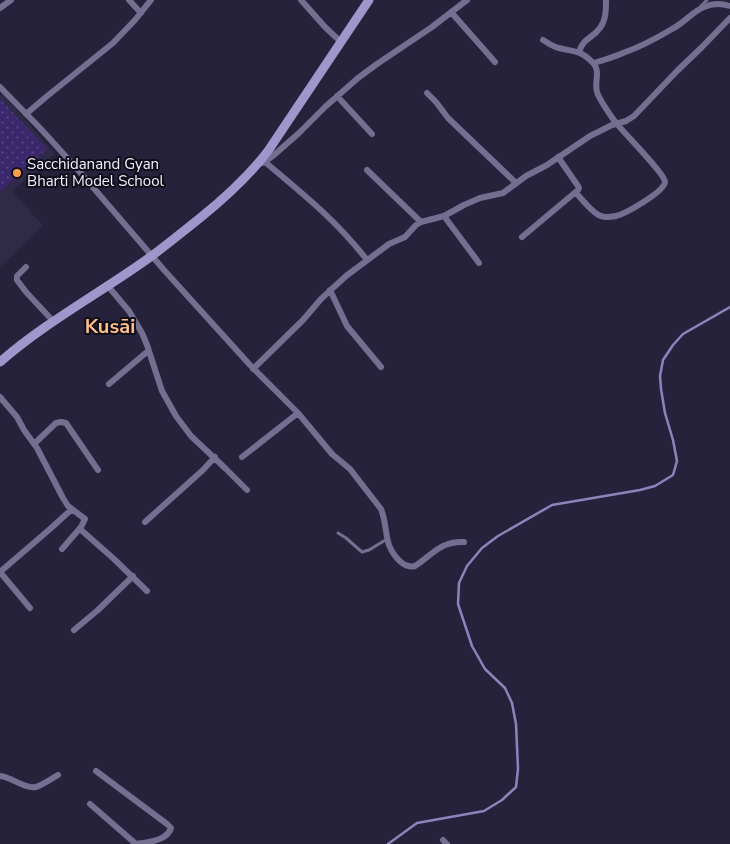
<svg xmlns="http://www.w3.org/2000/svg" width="730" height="844" viewBox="0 0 730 844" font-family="'Nunito Sans',sans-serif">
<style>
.built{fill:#302a49}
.park{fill:url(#park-dots)}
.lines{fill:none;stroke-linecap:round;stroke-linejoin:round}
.stream{stroke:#8f82bb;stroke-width:2.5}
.lane{stroke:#746e90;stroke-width:3}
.street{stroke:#746e90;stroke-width:6}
.secondary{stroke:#a096cc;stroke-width:9}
.poi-dot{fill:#f9a04d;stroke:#100e19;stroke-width:2}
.labels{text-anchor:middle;stroke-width:4;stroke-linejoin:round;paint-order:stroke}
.poi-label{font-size:15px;fill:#f2f1fe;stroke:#100e19;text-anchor:start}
.district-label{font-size:20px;font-weight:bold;fill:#ffbf8b;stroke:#100e19}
</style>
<defs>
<pattern id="park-dots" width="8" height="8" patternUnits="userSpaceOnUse" patternTransform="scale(1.25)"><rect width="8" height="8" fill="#3b276c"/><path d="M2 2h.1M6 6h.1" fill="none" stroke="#584782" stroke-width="1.8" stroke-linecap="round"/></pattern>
</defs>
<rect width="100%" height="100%" fill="#27223b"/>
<path class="built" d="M2,93l53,61 -43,37 31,35 -43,41v-172z"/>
<path class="park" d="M0,100h1l46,49 -47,42z"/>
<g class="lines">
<path class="stream" d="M388,844l29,-21 67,-12 18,-11 14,-13 2,-18 -2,-45 -4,-21 -7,-15 -20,-19 -13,-23 -14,-42 1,-21 8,-17 15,-18 16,-12 54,-31 88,-15 15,-4 18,-11 4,-14 -4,-21 -8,-27 -4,-24 -1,-13 3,-16 10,-15 10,-11 47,-27"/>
<path class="lane" d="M701,6l6,-6
M338,533l8,5 16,14 7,-2 18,-11"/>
<path class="street" d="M129,0l12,13
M301,0l24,27 16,15
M0,8l11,-8
M451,12l44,50
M543,40c5,3 10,7 16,8 15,4 22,2 34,15 8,8 1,19 4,29 2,7 15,26 20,32 7,9 48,50 48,58 -1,10 -40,32 -49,34 -5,1 -11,2 -15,0 -8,-2 -19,-17 -25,-23
M579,52c5,-15 13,-13 21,-24 6,-8 6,-18 6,-28
M594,63c10,-3 20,-6 29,-10 17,-6 34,-15 49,-24 12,-6 20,-17 32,-22 9,-4 16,-4 26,-1
M0,87l40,41 39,43 85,99 86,95 48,48 34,41 18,15 31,40c5,12 4,24 8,36 4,10 14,24 26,21 18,-12 26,-25 49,-24
M427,93l9,9 12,16 68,65
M337,96l35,38
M26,114l20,-17 67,-54 22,-23 16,-20
M265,162c37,31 72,59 102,98
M259,164l6,-2 9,-7 25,-22 26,-26 33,-29 19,-14 55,-37 35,-27
M367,170l54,52
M444,216l35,47
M522,237l56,-47 1,-2 -1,-2 -20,-29
M26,267l-9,9v4l9,12 27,29
M107,285l22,26 13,22 5,12 15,46 14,25 15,20 35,33 21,21
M330,290l17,36 34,41
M253,369l50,-49 18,-21 25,-23 43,-32 16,-7 11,-12 5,-3 23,-6 20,-11 16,-7 23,-5 23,-17 21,-11 43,-29 22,-11 14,-4 8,-5 43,-45 24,-23 29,-30
M109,384l39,-33
M0,397l17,20 7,13 13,18 26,50 5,8 17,13 -4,8 -19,22
M34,444l22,-21 5,-1 5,1 32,47
M242,457l56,-44
M145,522l58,-52 12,-13
M80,529l34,30 33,32
M0,572l50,-43 22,-20
M0,572l30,36
M74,630l24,-20 35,-34
M96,771l71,53 4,4c-4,13 -23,14 -35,16
M0,776c12,1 24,13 36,11 7,-2 15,-8 22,-12
M90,804l46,40
M443,840l4,4"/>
<path class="secondary" d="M0,362c47,-41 102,-70 153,-107 16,-12 32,-25 47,-37 26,-21 48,-41 68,-67l101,-151"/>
</g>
<circle class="poi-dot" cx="17" cy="173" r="5"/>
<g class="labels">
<g class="poi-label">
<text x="27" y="169">Sacchidanand Gyan<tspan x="27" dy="17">Bharti Model School</tspan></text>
</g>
<g class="district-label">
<text x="110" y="333">Kusāi</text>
</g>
</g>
</svg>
